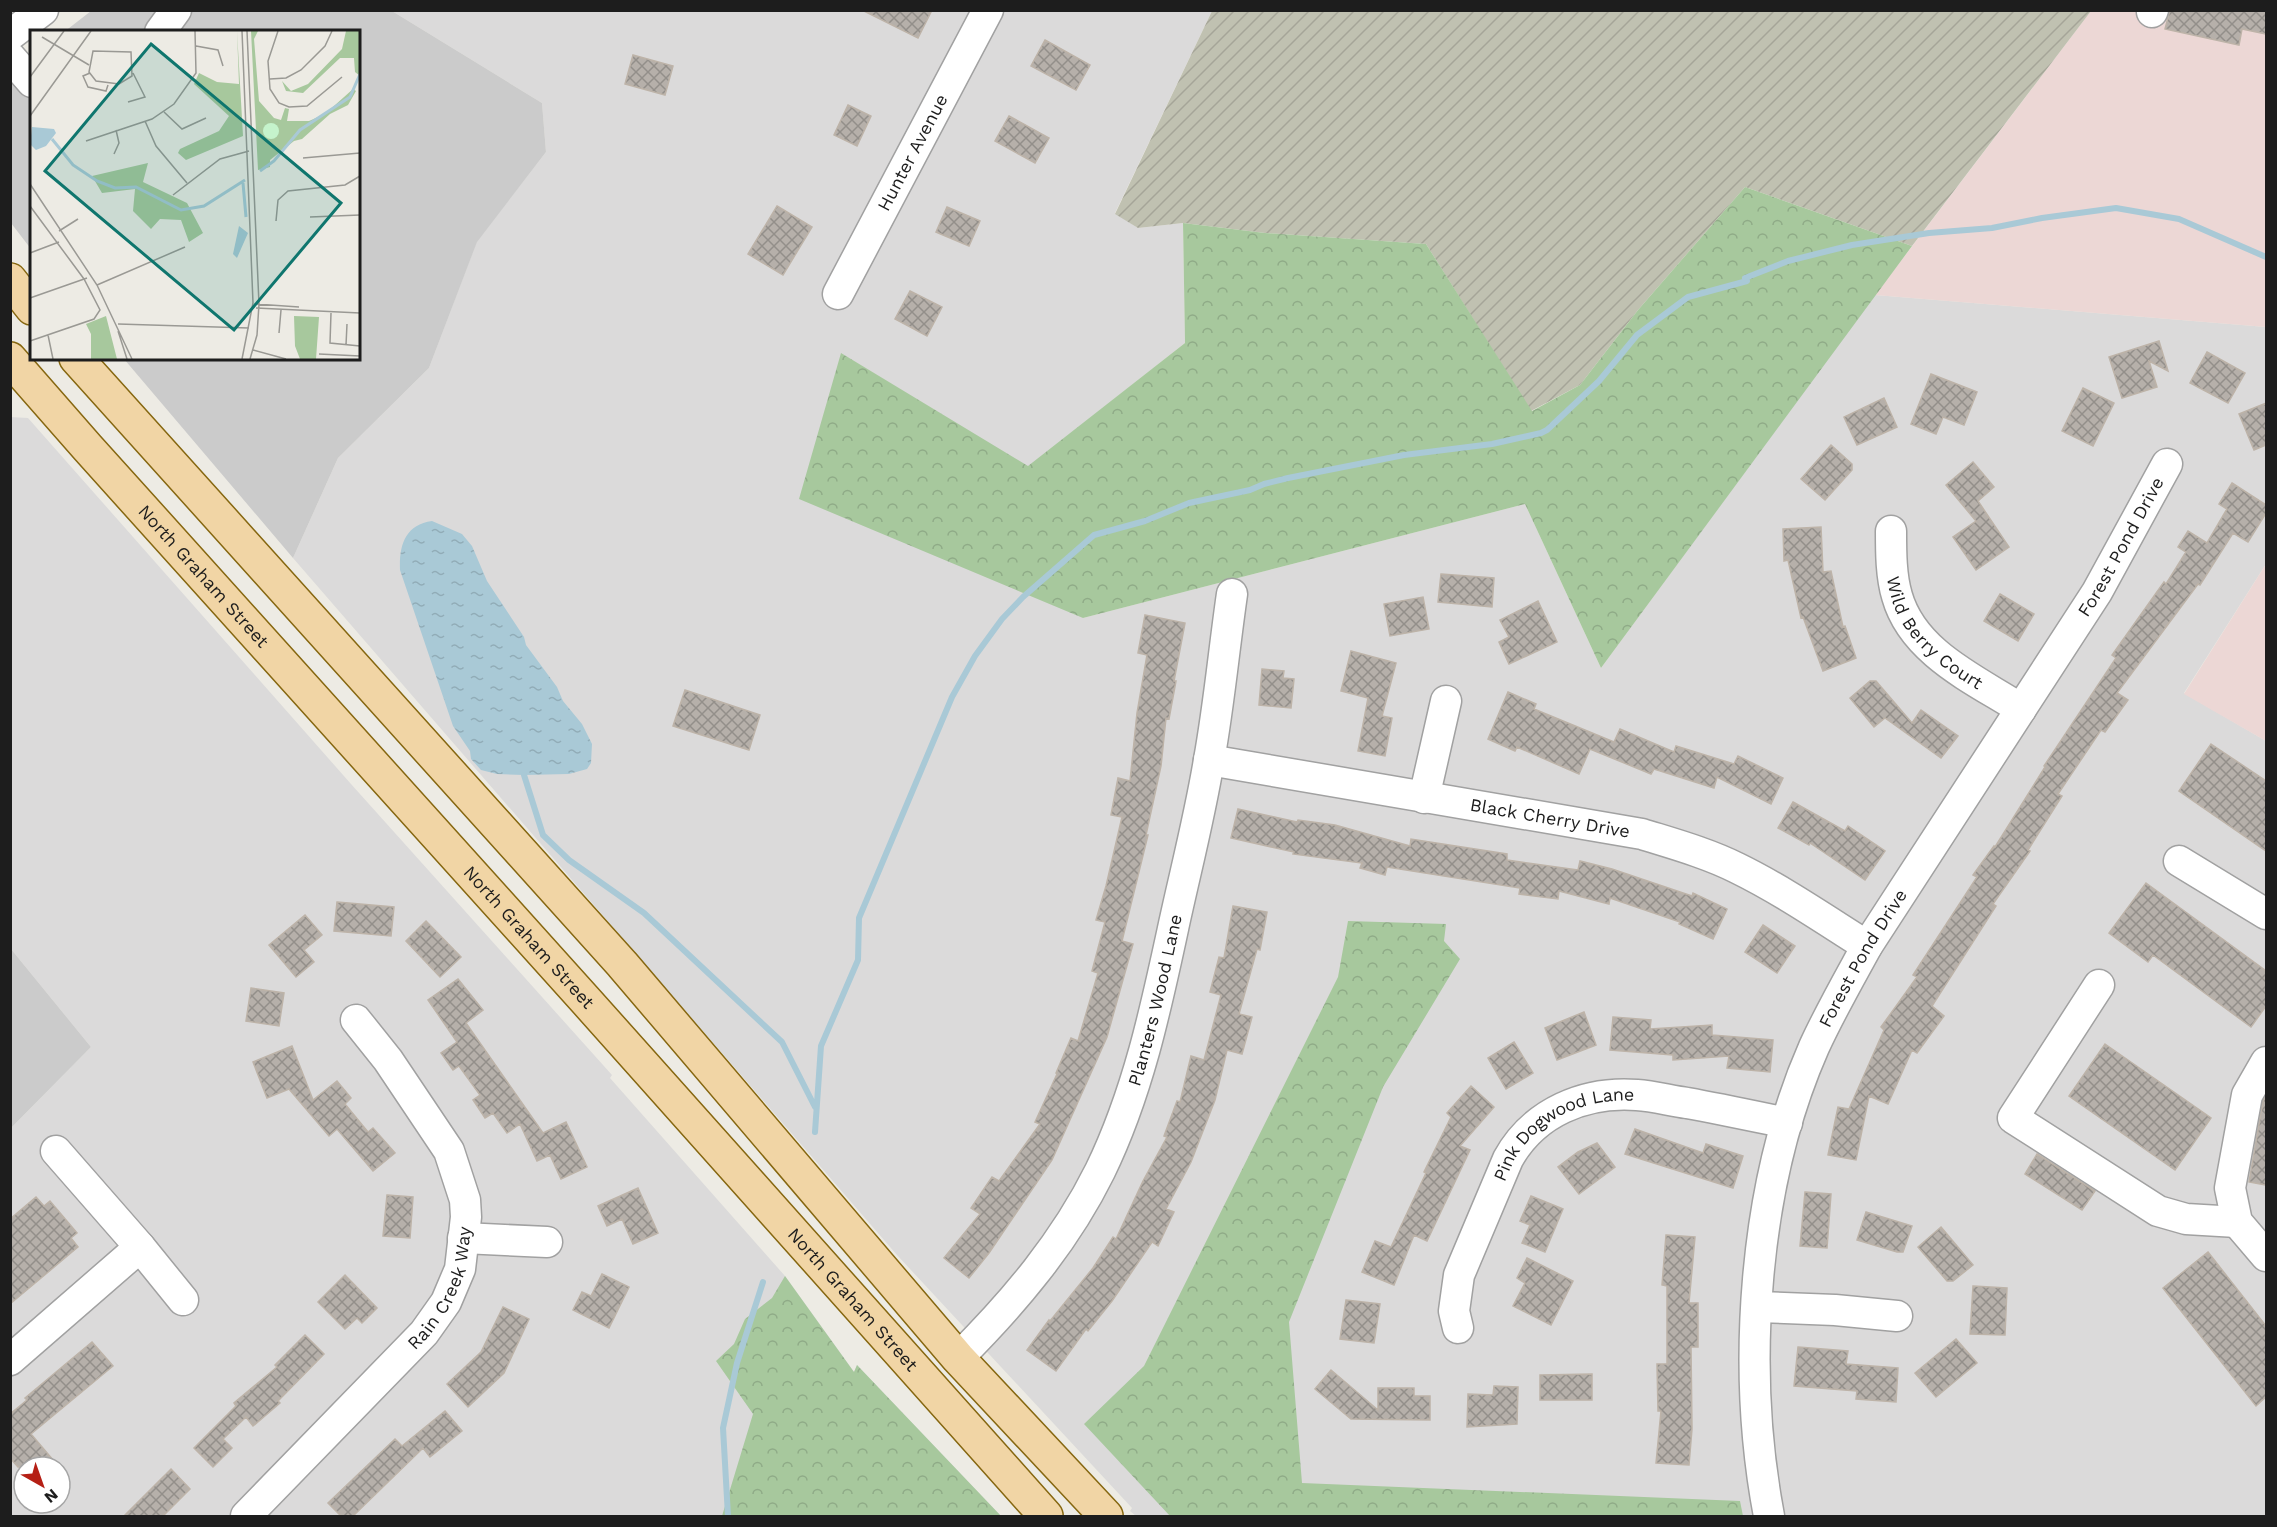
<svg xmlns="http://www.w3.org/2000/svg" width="2277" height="1527" viewBox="0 0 2277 1527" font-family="'Work Sans',sans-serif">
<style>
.residential{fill:#dbdada;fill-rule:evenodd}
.commercial{fill:#ecd7d5}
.religious{fill:#cbcbcb}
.construction{fill:url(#construction-furrows)}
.forest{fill:url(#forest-crowns)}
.water{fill:url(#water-ripples)}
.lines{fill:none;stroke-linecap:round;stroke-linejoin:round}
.stream{stroke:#a9c9d6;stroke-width:6}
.building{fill:url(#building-cross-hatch);stroke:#bdb3a8;stroke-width:1.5}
.minor-casing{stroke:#a1a1a1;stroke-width:33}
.major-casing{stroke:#866710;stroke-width:36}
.minor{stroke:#fff;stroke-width:30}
.major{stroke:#f1d5a5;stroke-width:33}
.labels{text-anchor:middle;stroke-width:4.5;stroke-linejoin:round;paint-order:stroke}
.street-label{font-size:18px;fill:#1d1d1d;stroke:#fff}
.inset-river{fill:none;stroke:#a9c9d6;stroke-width:3}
.inset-road{fill:none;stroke:#9a9994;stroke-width:1.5}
.view{fill:#0f766e;fill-opacity:0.15;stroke:#0f766e;stroke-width:3}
.inset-edge{fill:none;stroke:#1d1d1d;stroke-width:3}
</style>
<defs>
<pattern id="construction-furrows" width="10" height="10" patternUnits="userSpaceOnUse" patternTransform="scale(1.5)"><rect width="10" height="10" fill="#c0c1b1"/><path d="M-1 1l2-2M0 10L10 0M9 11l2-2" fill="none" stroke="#a5a598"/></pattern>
<pattern id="forest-crowns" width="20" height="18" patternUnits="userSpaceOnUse" patternTransform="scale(1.5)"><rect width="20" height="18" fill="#a7c89d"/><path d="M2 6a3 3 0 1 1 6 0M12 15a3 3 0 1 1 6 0" fill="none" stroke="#8fab87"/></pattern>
<pattern id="water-ripples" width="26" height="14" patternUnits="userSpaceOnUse" patternTransform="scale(1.5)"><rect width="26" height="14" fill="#a9c9d6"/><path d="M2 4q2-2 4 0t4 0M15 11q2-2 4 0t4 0" fill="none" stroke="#91acb7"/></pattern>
<pattern id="building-cross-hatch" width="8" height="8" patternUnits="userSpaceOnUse" patternTransform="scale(1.5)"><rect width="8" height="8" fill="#b6b0aa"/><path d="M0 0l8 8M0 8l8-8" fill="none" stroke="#938f8a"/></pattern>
</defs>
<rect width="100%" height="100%" fill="#edebe4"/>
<path class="residential" d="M392,11h820l-97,202 23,15 45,-5 2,120 -157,124 -186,-113 241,264 442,-114 76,164 274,-373 391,32v237l-82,129 82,48v775h-1130l-6,-5 2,-3 -235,-253 -604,-697 45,-100 91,-90 48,-127 69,-89 -4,-49z
M10,417l18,1 323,366 261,291 -2,3 175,198 69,96 3,-7 144,151h-990v-388l80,-81 -80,-98zM24,1467h36v36h-36z"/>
<path class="commercial" d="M2091,11h175v316l-391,-32z
M2266,564v177l-82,-47z"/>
<path class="religious" d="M91,11h301l150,92 4,49 -69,90 -48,126 -91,90 -45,100 -169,-199 234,-1v-326h-294z
M31,57v192l-20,-26v-149z
M11,949l80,98 -80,81h-1z"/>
<path class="construction" d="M1212,11h879l-179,235 -167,-59 -107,123 -58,75 -49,26 -105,-167 -161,-11 -82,-10 -45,5 -23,-14z"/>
<path class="forest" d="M1745,187l167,59 -311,422 -76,-164 -442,114 -284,-119 42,-146 187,113 157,-123 -2,-120 82,10 161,11 106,167 48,-26 58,-75z
M1348,921l98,3 -2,17 16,18 -77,128 -94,235 13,161 438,18 3,15h-573l-86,-92 60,-58 194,-389z
M785,1276l69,96 3,-7 144,151h-279l31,-102 -37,-53 18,-17 11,-25 27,-21z"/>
<path class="water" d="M432,521l30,13 10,12 15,35 37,56 2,8 31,42 6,14 19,23 10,20 -1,19 -4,6 -18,5 -45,1 -27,-1 -16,-4 -10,-11 -1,-8 -17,-25 -53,-156c-1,-25 5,-45 32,-49z"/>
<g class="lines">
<path class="stream" d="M524,775l19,60 26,25 75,53 138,129 33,65
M815,1132l6,-86 37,-86 1,-42 93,-221 23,-41 27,-37 21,-22 71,-62 51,-14 44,-18 61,-13 14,-6 24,-6 116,-23 88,-11 49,-11 6,-3 52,-49 38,-46 51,-38 59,-16 -2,-3 43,-17 64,-16 77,-12 63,-5 50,-10 74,-10 63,11 87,38
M728,1516l-5,-88 14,-65 26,-81"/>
</g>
<path class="building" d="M862,10h70l-14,28z
M2170,10h96v24l-24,-5 -3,16 -74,-16z
M1045,40l45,25 -14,25 -45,-24z
M633,55l40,11 -8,29 -40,-11z
M848,105l23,11 -14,30 -23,-11z
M1009,116l40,22 -14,25 -40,-22z
M777,206l35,21 -29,48 -35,-21z
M947,207l33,14 -11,25 -33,-14z
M910,291l32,16 -15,29 -32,-17z
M2159,341l9,30 -19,-10 8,26 -35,11 -13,-41z
M2207,352l38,21 -17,30 -38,-20z
M1931,374l46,18 -13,33 -21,-8 -7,17 -25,-10z
M2083,388l31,15 -21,43 -31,-15z
M1884,398l13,29 -40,18 -13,-28z
M2266,403v42l-12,5 -15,-36z
M1831,445l21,19v6l-27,30 -24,-21z
M1973,462l21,25 -16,14 31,46 -33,23 -23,-33 23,-16 -30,-36z
M2232,483l34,22v8l-18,29 -15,-9 -33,52 -2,-1 -81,109 11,7 -23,32 -4,-2 -43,64 4,2 -34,54 2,1 -37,53 3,2 -64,100 12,10 -27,37 -5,-3 -24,54 -19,-8 -13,64 -28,-5 10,-48 11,2 35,-79 -3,-3 36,-50 -4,-2 64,-98 -4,-2 21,-29 1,1 50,-80 -1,-1 72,-108 -4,-3 52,-73 2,2 20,-32 -8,-5 10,-16 19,12 20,-34 -8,-5z
M1821,527l2,45 8,-1 12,56 2,-1 11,32 -33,13 -20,-54 -2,1 -13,-58 -4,1 -1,-32z
M1441,574l53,4 -2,29 -54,-5z
M2000,594l34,20 -16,27 -34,-20z
M1423,597l6,32 -39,7 -6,-32z
M1538,601l19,41 -48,22 -10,-22 10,-5 -9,-17z
M1145,615l40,8 -11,58h2l-7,38 -3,-1 -5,48 -15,69h2l-26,106 11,3 -26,93 -55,123 -63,93 -20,25 -25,-20 36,-44 -9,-6 21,-31 7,4 41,-57 -5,-2 22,-48 -1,-1 15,-35 7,3 20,-68 -6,-2 13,-49 -9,-2 10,-34 16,-69 -11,-2 7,-37 12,3 7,-68 10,-58 -9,-2z
M1351,651l45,12 -14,53 10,2 -7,38 -27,-5 10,-53 -27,-7z
M1262,669l22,2 -1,7 11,1 -3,29 -32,-3z
M1870,681h6l36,42 9,-13 37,26 -17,22 -56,-40 -11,9 -24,-29z
M685,690l75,25 -11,35 -76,-24z
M1508,692l28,12 -2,5 80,33 6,-13 54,23 2,-6 58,18 4,-8 45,22 -12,26 -54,-27 -3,11 -60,-19 -3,5 -61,-25 -11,25 -62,-27 -2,4 -27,-12z
M2211,744l55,37v70l-87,-60z
M1793,802l52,29 3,-5 37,25 -20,29 -55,-37 -1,2 -31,-17z
M1238,809l59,13 1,-2 37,5 75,21 1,-7 96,15v6l71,10 2,-9 32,8 80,27 1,-3 34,16 -14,30 -34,-15 1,-2 -70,-24 -1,6 -50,-13 -1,8 -39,-5 1,-6 -133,-21 -2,8 -25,-7 2,-5 -69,-9 1,-2 -63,-14z
M2146,883l120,88v35l-15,21 -98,-72 -5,7 -39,-29z
M337,902l57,5 -3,29 -57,-5z
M1233,906l34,6 -7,38 -3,-1 -18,65 13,3 -10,37 -15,-4 -12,50 -24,62 -25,47 8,3 -16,34 -6,-4 -40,59 -24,30 -2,-2 -30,42 -29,-21 22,-30 1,1 43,-53 20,-31 3,2 27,-58 24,-44 -3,-1 13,-35 3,1 11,-46 13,4 17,-65 -11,-3 9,-35 5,1z
M305,915l17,20 -18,15 10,12 -18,15 -27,-32z
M426,921l35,36 -21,20 -34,-36z
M1763,925l32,21 -18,27 -32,-21z
M458,979l25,31 -17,13 77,110 23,-11 21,45 -26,12 -11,-24 -13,6 -17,-37 -13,9 -14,-20 -8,5 -12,-18 7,-5 -21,-29 -6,4 -12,-17 16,-11 -29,-42z
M251,988l33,5 -5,33 -33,-5z
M1584,1012l12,33 -39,15 -12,-32z
M1613,1017l38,3 -1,9 62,-4v10l61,5 -3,32 -43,-4 2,-12 -56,4v-5l-63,-5z
M1514,1042l19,31 -27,16 -18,-31z
M2105,1044l106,74 -36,52 -106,-74z
M292,1046l21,54 24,-19 14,17 -6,6 23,28 5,-4 22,25 -22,18 -36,-42 -8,7 -40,-47 -22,9 -14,-36z
M1471,1086l23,21 -34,39 10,4 -43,91 -13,-6 -20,50 -32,-13 13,-31 16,6 35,-74 -2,-1 27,-55 -4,-4z
M2266,1096v89l-17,-3 14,-81z
M1635,1129l68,24 3,-9 37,12 -10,32 -108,-34z
M1597,1143l18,24 -36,27 -21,-27 20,-15z
M2037,1154l58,37 -13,19 -57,-36z
M638,1188l20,45 -25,11 -11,-25 -15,7 -9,-20z
M1805,1192l26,2 -4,54 -27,-2z
M387,1195l26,2 -3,41 -27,-2z
M1531,1196l32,13 -18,43 -23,-9 8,-18 -10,-4z
M36,1197l8,9 6,-5 27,32 -6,5 7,9 -68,57v-85z
M1866,1212l46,14 -9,26h-6l-40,-12z
M1941,1227l32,38 -20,16h-6l-29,-34z
M1666,1235l29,2 -6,66h9v44h-7l1,82 -3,36 -33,-2 5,-52h-3l-1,-47h10v-78l-5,-1z
M2208,1252l58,74v71l-10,9 -93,-118z
M1527,1258l46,23 -22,44 -38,-19 12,-23 -8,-5z
M602,1274l27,13 -20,41 -36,-18 9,-18 9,4z
M345,1275l32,33 -15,15 -5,-5 -12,11 -27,-27z
M1973,1286l34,2 -2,47 -35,-1z
M1346,1300l34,4 -6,39 -34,-4z
M503,1307l26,12 -25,54 -36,34 -21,-23 34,-32z
M305,1335l19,19 -46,47 2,2 -27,23 -7,-9 -23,22 9,9 -19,19 -19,-19 42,-42 -2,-3 43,-36 -2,-2z
M1956,1339l21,24 -41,34 -21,-24z
M92,1342l21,24 -82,68 28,33h-41l-8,-9v-44l17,-14 -2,-2z
M1798,1347l50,4 -2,13 52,4 -2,34 -40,-3 1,-8 -63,-5z
M1331,1370l47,40v-22h36v8h16v24l-79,-1 -36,-30z
M1592,1374v26h-52v-25z
M1494,1386l24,1 -1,37 -50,3 1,-33 25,1z
M445,1411l17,20 -32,26 -7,-9 -70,68h-12l-13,-13 67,-64 7,7z
M171,1469l19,20 -27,27h-39z"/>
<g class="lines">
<g class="minor-casing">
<g id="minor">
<path d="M2152,12l1,-2"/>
<path d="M160,32l16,-22"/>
<path d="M10,35l33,-25"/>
<path d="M10,57l22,25"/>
<path id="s1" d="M838,294l150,-284"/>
<path id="s2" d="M1891,531c0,21 0,45 6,65 16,57 79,84 124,113"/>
<path id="s3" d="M1209,760l433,74c32,10 65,19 95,34 45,22 87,51 130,78"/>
<path d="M1424,798l22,-97"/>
<path d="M2179,861l87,53"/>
<path d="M2099,985l-86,133 145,93 28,8 51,3"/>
<path d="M2266,1062l-19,33 -17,93 7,34 29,34"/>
<path d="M56,1151l84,96 43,53"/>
<path d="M463,1238l84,4"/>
<path d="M1758,1307l77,3 62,6"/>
<path id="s4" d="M1458,1328l-4,-17 5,-36 49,-116c26,-47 77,-68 129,-64 17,1 34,6 50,8 33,6 66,13 100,20"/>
<path id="s5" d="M958,1358c56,-56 107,-116 142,-187 38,-78 56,-163 74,-247 12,-55 26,-109 35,-164 10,-55 15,-111 23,-166"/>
<path d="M10,1360l130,-113"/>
<path id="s6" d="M246,1516l178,-183 22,-31 14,-33 6,-52 -1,-17 -16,-49 -61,-91 -32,-40"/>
<path id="s7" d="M1769,1516c-28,-147 -16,-331 45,-469 16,-35 35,-68 53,-101l230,-354 70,-128"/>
</g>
</g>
<g class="major-casing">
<g id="major">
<path d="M10,280l22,28"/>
<path d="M76,358l546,606 336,394 148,158"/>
<path id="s8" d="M10,359l77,88 501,556 458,513"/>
</g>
</g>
<use href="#minor" class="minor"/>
<use href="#major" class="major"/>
</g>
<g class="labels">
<g class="street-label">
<text dy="6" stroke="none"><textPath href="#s1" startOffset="160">Hunter Avenue</textPath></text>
<text dy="6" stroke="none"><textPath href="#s7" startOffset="1065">Forest Pond Drive</textPath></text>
<text dy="6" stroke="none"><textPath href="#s8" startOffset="291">North Graham Street</textPath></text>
<text dy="6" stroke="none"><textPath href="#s2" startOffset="118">Wild Berry Court</textPath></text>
<text dy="6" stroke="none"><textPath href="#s3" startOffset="346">Black Cherry Drive</textPath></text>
<text dy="6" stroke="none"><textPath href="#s8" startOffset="777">North Graham Street</textPath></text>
<text dy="6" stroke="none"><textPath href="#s7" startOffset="579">Forest Pond Drive</textPath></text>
<text dy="6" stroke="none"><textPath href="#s5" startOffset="416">Planters Wood Lane</textPath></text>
<text dy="6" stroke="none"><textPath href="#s4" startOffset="243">Pink Dogwood Lane</textPath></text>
<text dy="6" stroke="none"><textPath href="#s6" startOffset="304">Rain Creek Way</textPath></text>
<text dy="6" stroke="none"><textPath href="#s8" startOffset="1263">North Graham Street</textPath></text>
</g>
</g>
<g transform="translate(30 30)">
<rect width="330" height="330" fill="#edebe4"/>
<path d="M207,1l6,105 -57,24 -8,-7 2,-4 39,-18 10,-15 -35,-32 5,-11 18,9 22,2zM221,1h7l-4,8 5,62 15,17 7,2 4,-12 4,1 -2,12h22l16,-7 28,-25 3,2 -8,14 -18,9 -28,25 -8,2 -24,19v7l-12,3zM316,1h14v45l-5,-4 -1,-14h-14l-37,35 -17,-2 -4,-10 9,10 17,-7 34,-35zM118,133l-5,19 44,21 16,30 -14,9 -8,-22 -21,-1 -9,10 -18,-18 2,-22 -33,4 -10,-17zM76,286l11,43h-26v-25l-5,-10zM264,286l25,1 -3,42h-16l-5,-13z" fill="#a7c89d"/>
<path d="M233 101a8 8 0 1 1 16 0a8 8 0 1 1-16 0Z" fill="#c5f3cc"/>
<path d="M2,97l22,2 2,4 -10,13 -10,4 -6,-6zM209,196l9,7 -11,25 -4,-4z" fill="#a9c9d6"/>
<path class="inset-river" d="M22,109l21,26 24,16 18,7 21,-1 45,23 23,-4 41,-26M230,141l14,-10 26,-31 50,-33 10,-23M213,153l3,34"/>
<path class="inset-road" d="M212,1l11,272 -11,56M217,1l12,273 -2,31 -7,24M248,1l-10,30 2,28 9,14 10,4 18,-1 35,-29M12,7l47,28M166,16l22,4 5,16M63,21l38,1 1,24 -13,8 -23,-3 -7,-9zM60,43l-7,3 5,11 18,4 2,-6M0,47l34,-46M240,49l16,-1 15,-8 24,-24 7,-15M98,72l17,-5 -12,-24M134,82l18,17 24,-11M0,86l61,-85M115,91l11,25 31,37M56,111l66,-22 22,-15 22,-31 -1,-42M84,124l5,-11 -3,-13M273,128l57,-5M0,154l67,101 35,74M143,165l47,-36 29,-8M0,176l54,73 16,31 -6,9 -64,22M280,187l50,-2M246,191l2,-21 10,-9 57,-6 15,-9M29,201l19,-12M0,223l29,-11M67,255l88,-38M0,268l57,-20M226,274l43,3M226,278l104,5M301,283l-1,30 30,3M88,294l131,4M88,301l9,28M249,303l2,-23M18,305l5,24M316,315l1,-21M223,320l33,9M289,324l41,2"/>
<path class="view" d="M121,14l190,159 -107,127 -189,-159z"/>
<rect width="330" height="330" class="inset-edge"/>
</g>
<rect width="2277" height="1527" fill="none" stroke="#1d1d1d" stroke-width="24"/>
<g transform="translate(42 1485) rotate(140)"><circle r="28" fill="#ffffff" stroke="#a5a5a5" stroke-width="1.5"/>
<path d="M0-4.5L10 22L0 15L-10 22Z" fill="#b51f15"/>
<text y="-9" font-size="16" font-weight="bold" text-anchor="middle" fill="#1d1d1d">N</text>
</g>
</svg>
